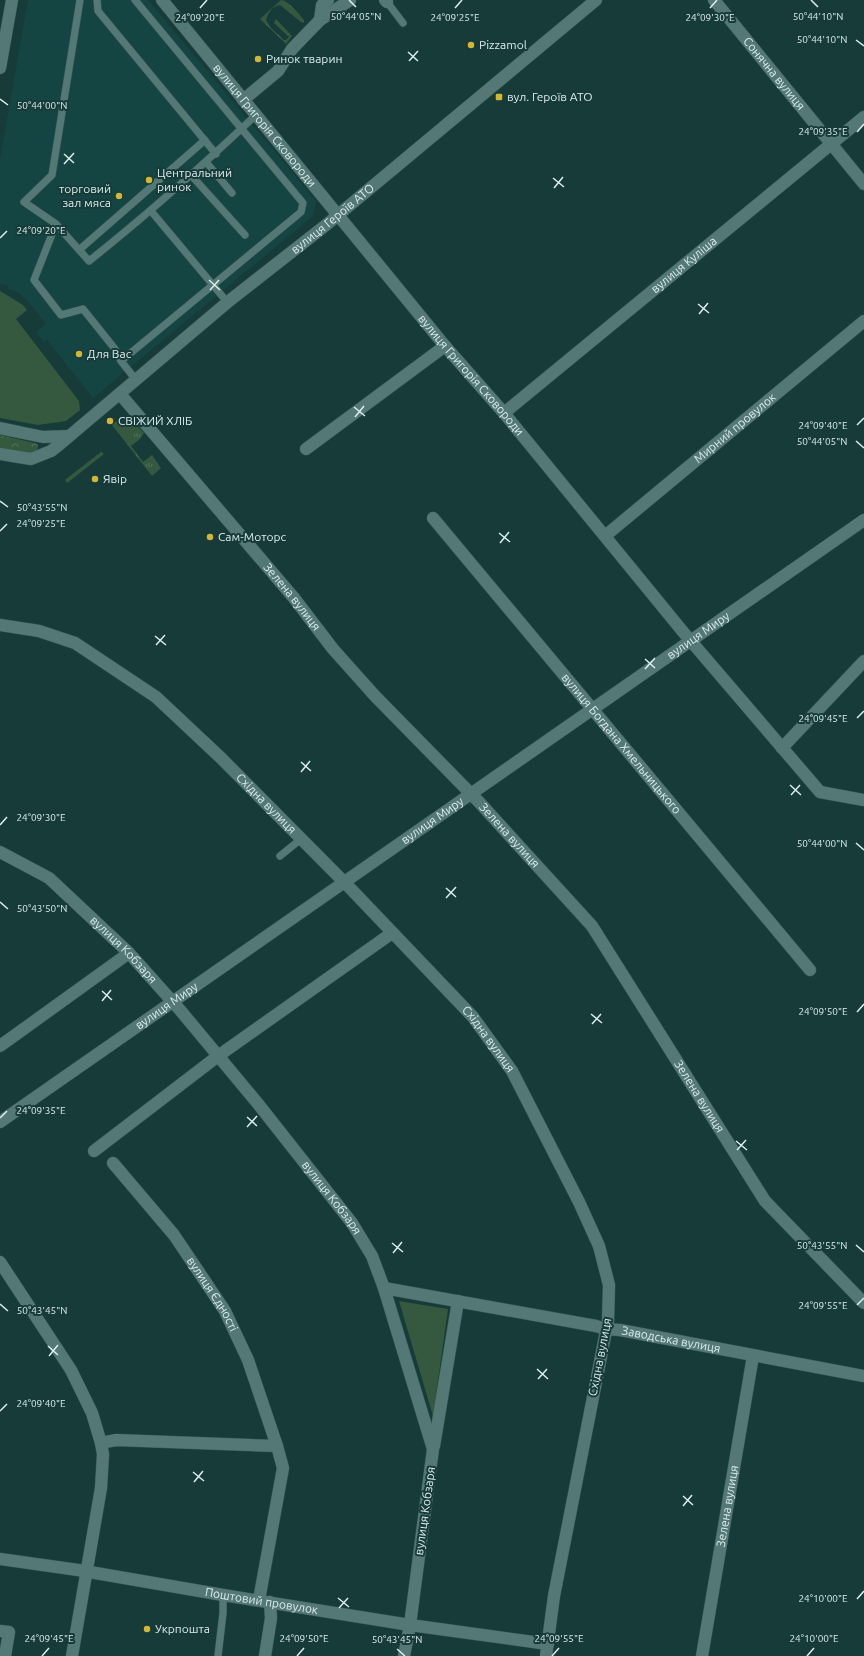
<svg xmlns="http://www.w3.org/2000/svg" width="864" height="1656" viewBox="0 0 864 1656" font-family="Ubuntu,sans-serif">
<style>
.built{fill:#154542}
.grass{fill:url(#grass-tufts)}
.forest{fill:url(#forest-crowns)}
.green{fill:#34593e}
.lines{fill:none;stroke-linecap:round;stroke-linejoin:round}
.lane-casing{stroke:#395755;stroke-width:8}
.street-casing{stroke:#395755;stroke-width:13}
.secondary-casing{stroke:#395755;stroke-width:13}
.lane{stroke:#547875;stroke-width:7}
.street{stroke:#547875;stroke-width:12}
.secondary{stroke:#547875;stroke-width:12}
.ticks{fill:none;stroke:#daedec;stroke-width:1.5}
.poi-dot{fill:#d4b635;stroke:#173b39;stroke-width:1.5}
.labels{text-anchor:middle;stroke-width:4;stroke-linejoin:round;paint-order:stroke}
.poi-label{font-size:12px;fill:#daedec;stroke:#173b39;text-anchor:start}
.street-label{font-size:12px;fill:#daedec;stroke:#173b39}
.ticks-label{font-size:10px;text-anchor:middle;fill:#daedec;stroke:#173b39;stroke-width:4;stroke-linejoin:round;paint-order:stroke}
</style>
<defs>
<pattern id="grass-tufts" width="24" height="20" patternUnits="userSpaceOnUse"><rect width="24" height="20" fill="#34593e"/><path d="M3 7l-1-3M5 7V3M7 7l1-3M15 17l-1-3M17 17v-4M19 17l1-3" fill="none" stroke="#51715a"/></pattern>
<pattern id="forest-crowns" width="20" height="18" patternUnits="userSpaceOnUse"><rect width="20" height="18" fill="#34593e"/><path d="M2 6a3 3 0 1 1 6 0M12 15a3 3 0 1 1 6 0" fill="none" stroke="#51715a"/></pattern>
</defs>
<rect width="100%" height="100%" fill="#173b39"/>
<path class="built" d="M28,0h120l168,201 -3,15 -220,182 -46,-58 -3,2 -8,-10 10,-8 -21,-26 -7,-6 -10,-3v-4l-8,-1v-124z"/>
<path class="grass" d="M281,0c8,1 17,13 23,20v3l-3,-1 -21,-17c-8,1 -12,8 -14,15l4,7 14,13h2l3,-3 -15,-14 2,-4 16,17 -6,8 -26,-25z
M129,417l15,16 -4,6 -9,7 12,16 9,-7 9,13 -9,8 -40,-51 4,-4 4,5z
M101,452l3,2 -37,29 -2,-3z"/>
<path class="forest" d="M0,435l35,8 3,2 -1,6 -3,4 -34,-4z"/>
<path class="green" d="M0,291l23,14 4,5 -11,9 63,82 1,9 -14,11 -28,4 -38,-7z
M399,1301l49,8 -15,107z"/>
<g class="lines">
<g class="lane-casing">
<path id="lane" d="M80,0l-28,175 -28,27 32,22 33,37c58,-46 113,-95 167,-146
M97,0l1,11 118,143
M387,2l16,21
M206,162l26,31
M191,175l54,60
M151,211l77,92
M56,224l-22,56 27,35 22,-6 32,40 6,12 15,19
M79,250l126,-110
M121,361l180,-149 2,-9 -168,-203
M280,856l21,-17
M218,1656l5,-43v-18"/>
</g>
<g class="street-casing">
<g id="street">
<path id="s1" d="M162,0l283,346 59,67 180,220 136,159 44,8"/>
<path d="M385,0l2,2"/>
<path id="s2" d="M714,0l150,184"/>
<path d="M320,20l2,-15 6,-5"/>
<path d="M243,100l35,-29 14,-22 28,-29 30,-20"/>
<path id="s3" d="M120,394l174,204 39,51 42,47 104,106 113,124 173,275 99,102"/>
<path id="s4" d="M504,413l360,-296"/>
<path d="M0,428l43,9 26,-1"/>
<path d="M306,449l139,-103"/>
<path id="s5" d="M0,454l31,5 20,-8 9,-7 169,-143 97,-76 270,-225"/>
<path id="s6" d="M433,518l377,452"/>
<path id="s7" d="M605,536l259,-215"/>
<path d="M782,748l82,-87"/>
<path id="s8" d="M0,852l49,26 80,75 51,57 79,95 93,118 20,33 12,32 49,161 -23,176 -6,31"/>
<path d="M0,1046l129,-93"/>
<path d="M94,1151l124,-95 174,-123"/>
<path id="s9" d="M113,1163l61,72 51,76 23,49 29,86 6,22 -24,132"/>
<path d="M384,1288l212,38 10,3"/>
<path d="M101,1443l15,-3 161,6"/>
<path d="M434,1446l24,-145"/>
<path id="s10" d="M0,1559l78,11 145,25 187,30 138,19"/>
<path d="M0,1631l9,1 -4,24"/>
<path d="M265,1656l6,-38 -1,-16"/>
<path id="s11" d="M702,1656l51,-300"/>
</g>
</g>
<g class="secondary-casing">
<g id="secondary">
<path d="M0,68l12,-68"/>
<path id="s12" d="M0,625l39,6 36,12 81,54 65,61 129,130 123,129 39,54 67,131 20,44 10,39 -1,36 -54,275 -8,60"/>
<path id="s13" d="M0,1122l864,-602"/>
<path d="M0,1262l71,108 21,43 9,30 2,11 -2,34 -29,168"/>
<path id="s14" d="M606,1329l14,1 244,46"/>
</g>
</g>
<use href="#lane" class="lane"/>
<use href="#street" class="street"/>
<use href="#secondary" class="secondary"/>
</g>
<path class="ticks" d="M349,0l7,7M811,0l7,7M200,8l7,-8M455,8l7,-8M710,8l7,-8M856,40l8,6M408,52l10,9M409,61l9,-10M0,99l8,6M857,132l7,-8M64,154l10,9M64,164l10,-11M553,178l11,9M554,188l9,-11M0,238l7,-7M209,280l11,10M210,290l9,-10M698,304l11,9M699,314l9,-11M354,407l11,9M355,417l9,-11M857,425l7,-7M856,441l8,7M0,501l8,6M0,531l7,-7M499,533l11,9M500,543l9,-11M155,636l11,9M156,645l9,-10M645,659l10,9M645,669l10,-11M857,718l7,-7M301,762l10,9M301,772l9,-11M790,785l11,10M791,795l9,-10M0,825l7,-8M856,843l8,7M446,888l10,9M446,898l10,-11M0,902l8,7M102,991l10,9M102,1001l9,-11M857,1012l7,-8M591,1014l11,9M592,1024l9,-10M247,1117l10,9M0,1118l7,-7M247,1127l10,-11M736,1141l11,9M737,1150l9,-10M392,1243l11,9M856,1245l8,7M393,1253l9,-11M0,1304l8,7M857,1305l7,-7M48,1346l10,9M49,1356l9,-11M537,1369l11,10M538,1379l9,-10M0,1411l7,-7M193,1472l11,9M194,1482l9,-11M683,1496l10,9M683,1506l9,-11M338,1598l11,9M857,1599l7,-8M339,1608l9,-10M397,1649l8,7M42,1656l7,-8M297,1656l7,-8M552,1656l7,-8M807,1656l7,-8"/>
<g class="poi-dot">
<circle cx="471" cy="45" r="4"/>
<circle cx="258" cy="59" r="4"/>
<rect x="495" y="93" width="8" height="8" rx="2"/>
<circle cx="149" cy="180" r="4"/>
<circle cx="119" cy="196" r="4"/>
<circle cx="79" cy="354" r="4"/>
<circle cx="110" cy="421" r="4"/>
<circle cx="95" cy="479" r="4"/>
<circle cx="210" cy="537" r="4"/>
<circle cx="147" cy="1629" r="4"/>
</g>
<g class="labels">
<g class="poi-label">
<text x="479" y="49">Pizzamol</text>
<text x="266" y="63">Ринок тварин</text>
<text x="507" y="101">вул. Героїв АТО</text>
<text x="157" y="177">Центральний<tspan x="157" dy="14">ринок</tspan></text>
<text x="111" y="193" text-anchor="end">торговий<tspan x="111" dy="14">зал мяса</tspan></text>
<text x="87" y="358">Для Вас</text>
<text x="118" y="425">СВІЖИЙ ХЛІБ</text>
<text x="103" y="483">Явір</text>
<text x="218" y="541">Сам-Моторс</text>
<text x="155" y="1633">Укрпошта</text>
</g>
<g class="street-label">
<text dy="4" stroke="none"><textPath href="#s2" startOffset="95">Сонячна вулиця</textPath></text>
<text dy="4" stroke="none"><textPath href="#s1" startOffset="162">вулиця Григорія Сковороди</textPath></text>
<text dy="4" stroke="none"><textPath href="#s5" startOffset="418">вулиця Героїв АТО</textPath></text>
<text dy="4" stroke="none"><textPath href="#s4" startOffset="233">вулиця Куліша</textPath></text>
<text dy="4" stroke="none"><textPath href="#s1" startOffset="486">вулиця Григорія Сковороди</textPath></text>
<text dy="4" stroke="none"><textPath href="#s7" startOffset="169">Мирний провулок</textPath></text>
<text dy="4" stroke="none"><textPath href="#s3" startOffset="266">Зелена вулиця</textPath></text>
<text dy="4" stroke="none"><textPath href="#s13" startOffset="851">вулиця Миру</textPath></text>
<text dy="4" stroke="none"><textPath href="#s6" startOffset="294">вулиця Богдана Хмельницького</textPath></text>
<text dy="4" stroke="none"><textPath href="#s12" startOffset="328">Східна вулиця</textPath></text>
<text dy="4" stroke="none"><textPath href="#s13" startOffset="527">вулиця Миру</textPath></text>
<text dy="4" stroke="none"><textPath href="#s3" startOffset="589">Зелена вулиця</textPath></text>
<text dy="4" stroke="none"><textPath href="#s8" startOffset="159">вулиця Кобзаря</textPath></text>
<text dy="4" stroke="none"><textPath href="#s13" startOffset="203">вулиця Миру</textPath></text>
<text dy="4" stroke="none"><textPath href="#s12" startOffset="652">Східна вулиця</textPath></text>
<text dy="4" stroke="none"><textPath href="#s3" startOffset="913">Зелена вулиця</textPath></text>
<text dy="4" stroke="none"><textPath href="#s8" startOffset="483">вулиця Кобзаря</textPath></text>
<text dy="4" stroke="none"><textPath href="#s9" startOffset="165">вулиця Єдності</textPath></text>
<text dy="4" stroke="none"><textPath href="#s14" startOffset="66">Заводська вулиця</textPath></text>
<text transform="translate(600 1357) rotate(-79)" y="4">Східна вулиця</text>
<text dy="4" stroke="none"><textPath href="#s11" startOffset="152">Зелена вулиця</textPath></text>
<text transform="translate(425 1511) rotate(-82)" y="4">вулиця Кобзаря</text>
<text dy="4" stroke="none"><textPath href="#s10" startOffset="265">Поштовий провулок</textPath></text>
</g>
</g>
<g class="ticks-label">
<text x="818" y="20">50°44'10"N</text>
<text x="356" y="20">50°44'05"N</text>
<text x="455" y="21">24°09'25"E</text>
<text x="710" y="21">24°09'30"E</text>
<text x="200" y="21">24°09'20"E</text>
<text x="822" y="43">50°44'10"N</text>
<text x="42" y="109">50°44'00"N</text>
<text x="823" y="135">24°09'35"E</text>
<text x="41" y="234">24°09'20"E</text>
<text x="823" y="429">24°09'40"E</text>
<text x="822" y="445">50°44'05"N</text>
<text x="42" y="511">50°43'55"N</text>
<text x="41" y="527">24°09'25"E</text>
<text x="823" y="722">24°09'45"E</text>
<text x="41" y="821">24°09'30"E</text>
<text x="822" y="847">50°44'00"N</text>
<text x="42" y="912">50°43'50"N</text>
<text x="823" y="1015">24°09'50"E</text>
<text x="41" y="1114">24°09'35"E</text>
<text x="822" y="1249">50°43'55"N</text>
<text x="823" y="1309">24°09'55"E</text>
<text x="42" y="1314">50°43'45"N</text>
<text x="41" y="1407">24°09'40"E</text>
<text x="823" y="1602">24°10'00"E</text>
<text x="49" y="1642">24°09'45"E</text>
<text x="304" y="1642">24°09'50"E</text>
<text x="559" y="1642">24°09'55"E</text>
<text x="814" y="1642">24°10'00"E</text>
<text x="397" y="1643">50°43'45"N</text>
</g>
</svg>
